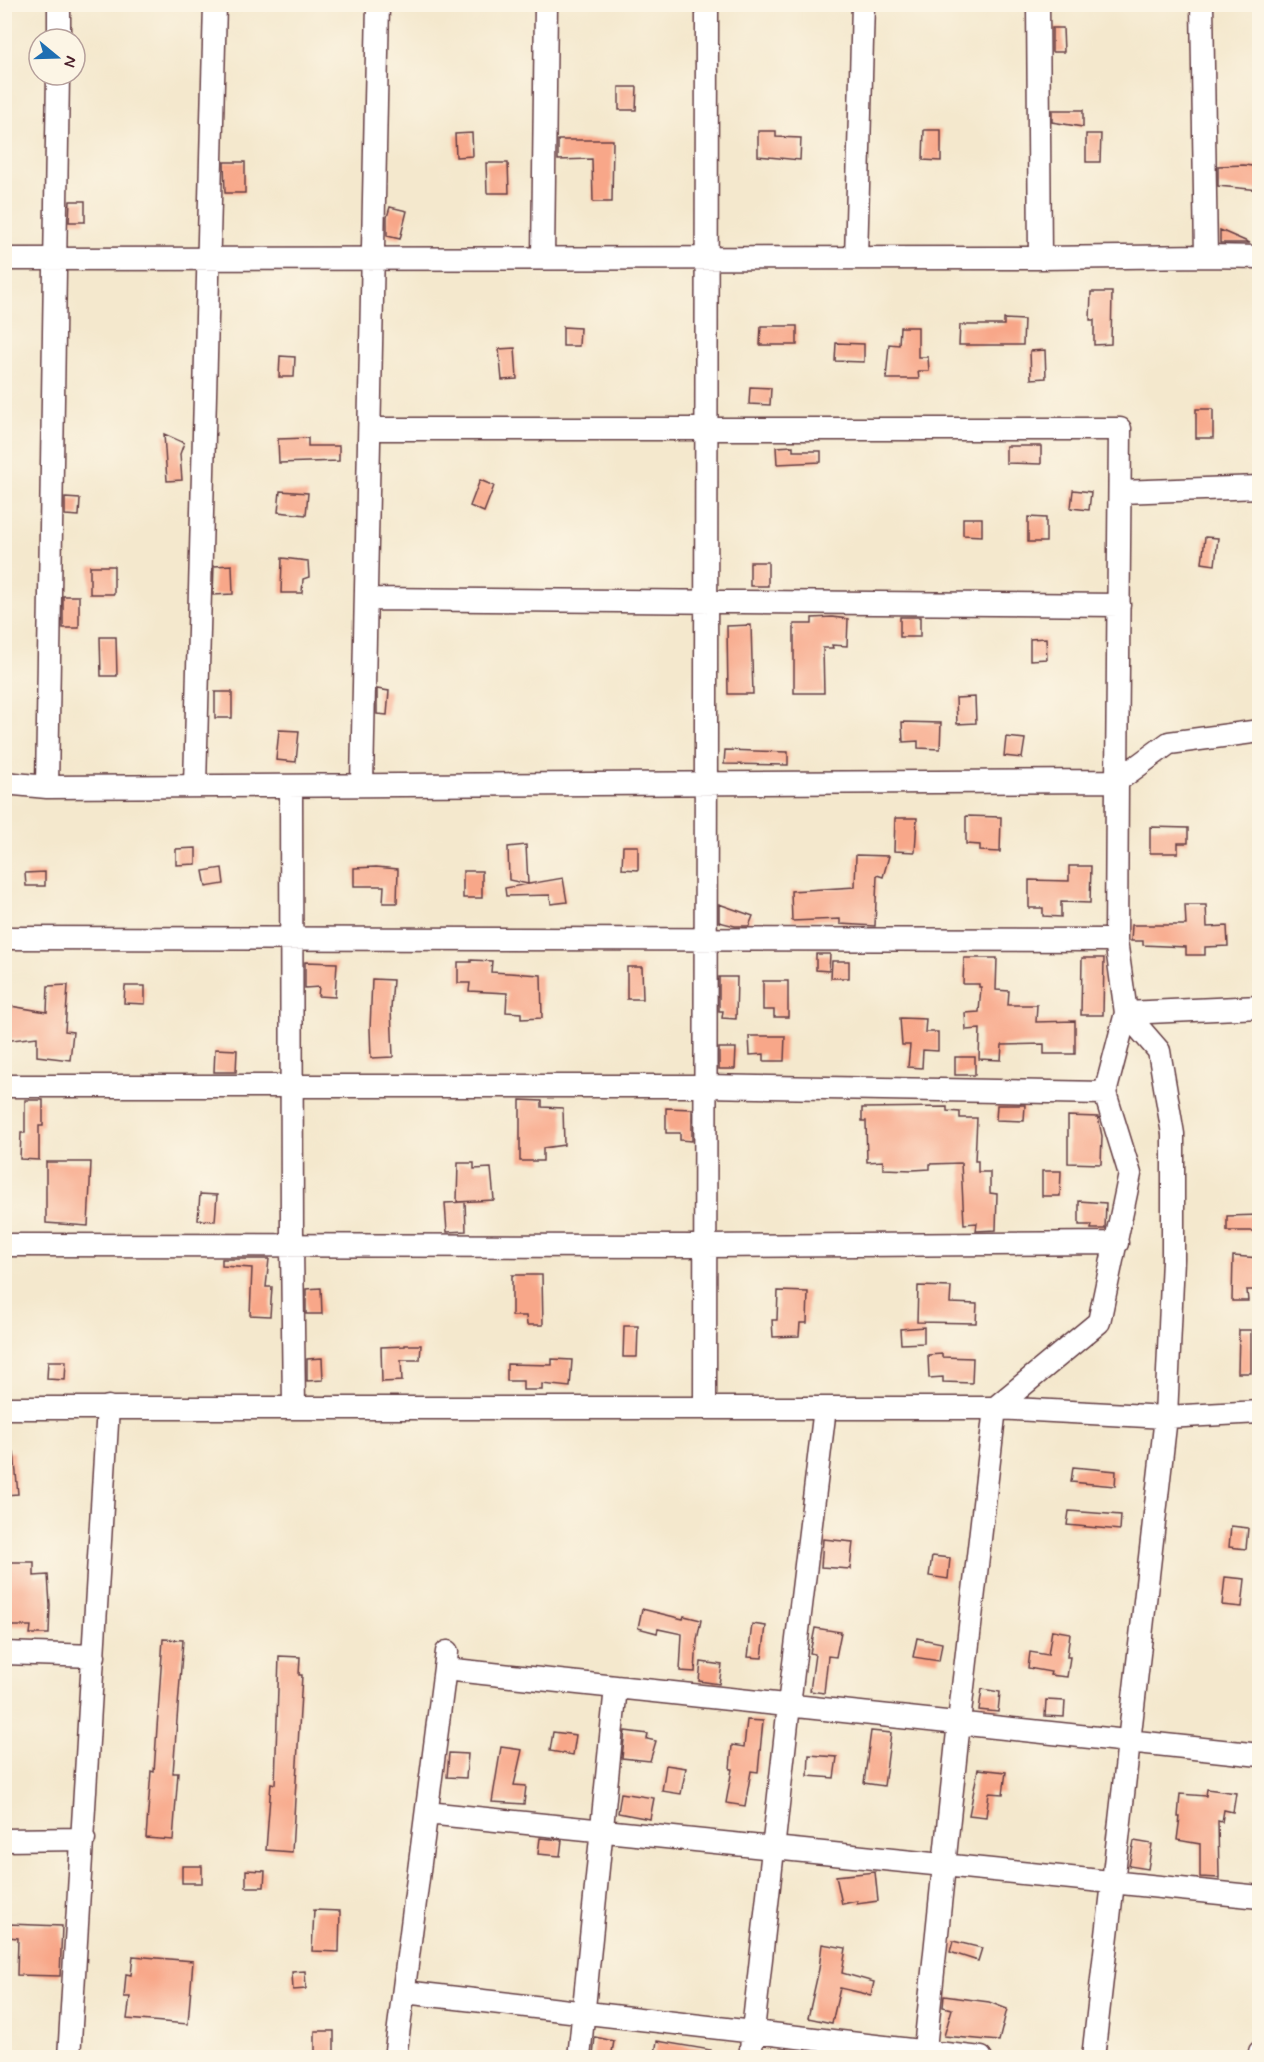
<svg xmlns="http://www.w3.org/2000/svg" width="1264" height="2062" viewBox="0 0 1264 2062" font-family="Mynerve,sans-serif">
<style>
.building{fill:#f8a789}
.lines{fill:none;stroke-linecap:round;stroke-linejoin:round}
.minor-casing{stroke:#643d43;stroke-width:25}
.minor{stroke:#fff;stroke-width:22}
</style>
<rect width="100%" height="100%" fill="#fcf5e5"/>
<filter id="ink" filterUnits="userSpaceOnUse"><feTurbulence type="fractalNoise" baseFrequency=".0167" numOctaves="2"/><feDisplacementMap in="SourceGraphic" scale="12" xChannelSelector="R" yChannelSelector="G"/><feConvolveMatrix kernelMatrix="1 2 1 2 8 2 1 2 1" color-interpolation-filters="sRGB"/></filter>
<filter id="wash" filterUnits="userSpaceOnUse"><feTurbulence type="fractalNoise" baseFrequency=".008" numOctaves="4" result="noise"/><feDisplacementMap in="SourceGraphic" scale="24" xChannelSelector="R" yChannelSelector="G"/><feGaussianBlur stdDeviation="1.35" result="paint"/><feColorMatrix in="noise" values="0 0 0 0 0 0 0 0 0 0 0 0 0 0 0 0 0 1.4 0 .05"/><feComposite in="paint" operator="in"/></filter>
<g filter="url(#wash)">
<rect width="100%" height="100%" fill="#f4e8cd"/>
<g id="blocks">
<path class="building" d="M1052,28h11l1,24h-12z
M619,87h18l-1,23h-17z
M1052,110h31v17l-31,-5z
M924,130h17v31l-18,-1z
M758,131h18v6l25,1 -1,22 -42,-4z
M472,133l1,23 -17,1 -1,-23z
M1086,134h15l-1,28h-14z
M558,140h55l-1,62h-19l-1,-43 -34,1z
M224,162h21v31h-20z
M486,163h22l1,30h-22z
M1244,165l16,2v23l-42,-4v-20z
M70,201h15v21h-16z
M390,207l17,4 -7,28 -13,-3v-19z
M1220,230l30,13h-30z
M1091,292h21l-1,52 -17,1v-25h-4z
M1004,319l20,1 -1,25h-64l1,-20h44z
M761,326h36v19h-37z
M563,327l17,1 -1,18h-16z
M900,327h18v30h10l1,14h-11l1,8h-33l3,-35 10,1z
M836,343l28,1v18l-29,-1z
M515,348l2,31 -15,1 -3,-31z
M1045,350l1,28 -15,1 -1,-28z
M280,356l15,1 -1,20h-15z
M750,387l21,1 -1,17 -21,-1z
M1196,409h17v29h-17z
M164,434l20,9 -4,11 2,26 -15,1z
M308,438v8h31v15l-60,2 -1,-24z
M793,446v5h28v11l-44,2 -1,-17z
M1006,446h35v18l-35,-1z
M480,480l14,6 -10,26 -14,-6z
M1073,490l18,2 -2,18 -18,-2z
M280,491l28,2 -2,22 -28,-3z
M65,498l15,1 -1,17 -14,-1z
M1028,517l18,1v24h-18z
M963,518h19v18l-19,-1z
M1205,537l13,1 -3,27 -13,-2z
M282,558l26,3 1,16 -6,2 -1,14h-21z
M750,562h18v24h-18z
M232,565l1,29 -20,1 1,-29z
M90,566h24v28h-24z
M63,596h16v32h-16z
M832,617l16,2 -1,27 -15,-1 1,3h-10l1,45h-30v-69h18v-6z
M900,617h20v20h-20z
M751,625l2,69h-25l-1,-68z
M100,637h16l1,39h-16z
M1046,638l1,21 -17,1v-21z
M377,689l12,2 -2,24 -10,-1z
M215,692h17v26h-17z
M975,697l1,26 -19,1 -1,-26z
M902,722l39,1 -1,26 -22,-1v-7l-15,1z
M279,730l20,1 -3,31 -20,-2z
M1006,737l19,2 -3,19 -18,-2z
M725,750l63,2v13l-64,-1z
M966,816l35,1 -1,35 -20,-1v-6l-14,-1z
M895,818h22l-2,34 -21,-1z
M1150,827l38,1v15h-10v10h-28z
M526,845l2,39 -19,-4 -1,-33z
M623,846h15v24l-16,-1z
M196,848v16l-20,1v-16z
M856,855l33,1 -6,21 -6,-2 -2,51 -35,-2v-5l-48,2 -1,-30 64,-4z
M1069,866h22l-1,37 -29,-1v15l-18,-1v-8h-14v-28l40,1z
M376,867l22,2 -1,34h-14l1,-17h-30v-18z
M222,868l2,16 -18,3 -3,-16z
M463,871h19v27h-19z
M45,872v14h-19l-1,-13z
M563,878l4,24 -16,2 -1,-9 -44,1 -1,-8z
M719,904l34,12 -4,10h-14l-16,-4z
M1185,905h21l1,22 20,-1 1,20 -23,1v8h-19v-8l-43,-2v-4h-12l1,-16h54z
M816,954h14l-1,17 -13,-1z
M964,958h33l-1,32 13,1 -1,14h29l-1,17 39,-1v33h-31v-10l-42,1 -1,15 -22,-1 1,-30 -14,1 -1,-17 14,-1 2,-25h-2v-3h-16z
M1082,958h22l-1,57h-22z
M471,960l21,1 -1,11 50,3 1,43 -21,1v-6l-15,-1 1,-19 -38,-2 1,-8h-12v-21h13z
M832,961h17v17h-18z
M305,962l32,1 -2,34 -17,-1 1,-9 -14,1z
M627,967h15l1,32h-16z
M719,977h18l-1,42 -14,-1 1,-7h-4z
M372,979l21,1 -2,29 2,48 -22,1 -1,-29z
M763,981h25v36h-14v-7h-11z
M68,985l-3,46 8,1 -3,28 -33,-4v-19l-33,4v-36l43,7 1,-26z
M125,986h20v18l-21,-1z
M900,1018l26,1 -1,13h13v19l-15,-1 -1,18 -14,-1 2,-22h-8z
M749,1036h36l-1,25h-20v-7l-14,1z
M719,1048h17l-1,21h-16z
M215,1049l22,1 -1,22h-22z
M955,1057h20v18h-20z
M25,1100h18v26h-4v34l-19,-1 1,-26h4z
M520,1100l22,1v6l21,1 1,37 -21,3v13h-23z
M997,1105h28l-1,16 -28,-1z
M947,1107v4l13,1v6h17l-2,43h3v11h12v21l7,1 -1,36 -20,1 1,-8 -13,1 -3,-61 -31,1v5l-17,1 -30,-1v-8l-16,1 -1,-41h-4v-13z
M666,1108l26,1v32l-12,-1v-7h-14z
M1068,1116l30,1 4,19 -1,28 -33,-1z
M46,1162h45l-3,64 -42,-3z
M458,1163h16v6l17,-1 3,32 -37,2z
M1042,1171h19l-1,25h-18z
M200,1194l17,1 -2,26 -17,-1z
M1079,1201l27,2 -1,26h-14l1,-4h-13z
M465,1202l1,29 -19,1 -2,-29z
M1260,1215v16h-33v-15z
M1233,1256l27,2v32h-13l1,11h-16z
M222,1259h47l-3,28h6l-2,29 -20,-1 2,-47 -30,-2z
M512,1275h30l1,50h-16l-1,-9h-14z
M918,1286l33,1 -1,16 27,1 -1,19 -59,-1z
M321,1288l1,26h-16v-25z
M778,1291l30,1 -1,31h-7l-1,13 -26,1 -1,-17h5z
M624,1326h14l-1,31h-14z
M924,1327v16l-23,1 -1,-15z
M1239,1330h12v43h-13z
M405,1345h16l-1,15h-19l1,21 -20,1 -1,-35 24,-1z
M942,1354v3l31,1 -1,25 -29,-1v-5l-14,1 -1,-23z
M322,1358l1,22 -16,1v-22z
M552,1359l20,1 -2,27 -28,-3v6h-19v-9h-16v-17l45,1z
M48,1361h18l-1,19 -18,-1z
M4,1452h10l4,42 -14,1z
M1073,1467l43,4 -1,15 -44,-4z
M1069,1511l52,4 -1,15 -53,-5z
M1231,1526l17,2 -2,21 -17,-2z
M823,1539l30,3 -3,27 -29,-2z
M932,1556l18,2 -2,21 -19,-3z
M4,1562h30v14l14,-1 2,30 -1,29h-19l1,-8h-27z
M1225,1577l20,2 -3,28 -20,-2z
M642,1609l41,10 1,-3 17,4 -4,20 -2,32 -15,-1 2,-37 -24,-5 -1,4 -19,-5z
M752,1624l14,2 -4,32 -14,-1z
M815,1628l26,4 -5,25 -8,-1 -4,37 -14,-2 5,-37 -5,-1z
M1052,1630l18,3 -3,24h3l-3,20 -17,-2 1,-3 -23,-4 2,-16 18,3z
M917,1638l25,5 -3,18 -26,-4z
M163,1639l20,1 -10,133h5l-5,67 -27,-2 5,-67 3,1z
M279,1656l21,1 -1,18h3l-10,177 -26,-2 5,-67 4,1z
M701,1662l21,3 -3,19 -20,-3z
M982,1689l18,3 -2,20 -19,-2z
M1046,1700l19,1 -1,16 -19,-1z
M747,1720l16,1 -5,51 -7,-1 -6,35 -19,-3 6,-34h-2l2,-24 12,2z
M625,1731l23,3 -1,5 9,2 -6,20 -28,-3z
M871,1731l20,2 -7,53 -20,-3z
M553,1732l23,3 -3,20 -23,-4z
M501,1747l21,3 -8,35 12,1 -2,18 -32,-2z
M449,1753l19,1 -2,24 -19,-1z
M809,1755l28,2 -3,21 -26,-2z
M666,1765l20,3 -5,26 -19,-3z
M978,1769l28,3 -3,22 -14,-1 -3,24 -17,-2z
M1207,1789l29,4 -3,19 -9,-2 -2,12 -4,-1 1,57 -19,-1v-33l-23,-4 3,-23h-2l2,-23 26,2z
M621,1793l33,5 -4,21 -32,-6z
M540,1838l22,2 -2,16 -22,-2z
M1134,1841l18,3 -4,25 -19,-3z
M182,1866h20v17h-20z
M246,1870l19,1 -1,16h-18z
M875,1872l3,29 -21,3v-3l-15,3 -6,-28z
M314,1910l26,1 -1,41 -27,-1z
M8,1924l54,2 -2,50 -43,-1 1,-37 -10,-1z
M953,1941l29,7 -4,13 -28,-9z
M822,1944l24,4 -4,25 32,9 -3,13 -31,-7 -8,35 -24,-5 11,-49z
M133,1956l60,5 -5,63 -61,-5 3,-22h-6l2,-23 5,1z
M305,1971l1,18 -13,1 -1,-18z
M944,1996l45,6 18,7 -8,32 -55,-5 8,-27 -9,-2z
M315,2031h19v22h-19z
M595,2037l19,4 -3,17 -18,-2z
M657,2041l54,9 -1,8h-34l-21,-4z"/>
</g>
</g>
<g filter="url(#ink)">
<use href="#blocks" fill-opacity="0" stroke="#643d43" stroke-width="1.5"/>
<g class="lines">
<g class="minor-casing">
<path id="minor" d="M1038,4l2,254
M1202,4l4,252
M59,39v-35
M543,258l3,-254
M856,258l7,-254
M4,259l1036,-1 166,-2 54,1
M370,429h750l-3,352
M1120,492l140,-5
M366,599l753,6
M1117,781l52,-38 91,-12
M4,783l43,4 1070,-6 -1,159 10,73 134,-6
M362,784l16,-780
M195,786l20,-782
M291,786l1,459 2,162
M47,787l11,-712
M4,938l1112,2
M4,1086h702l399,7
M4,1245l702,1 411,-3
M4,1408h991l171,9 94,-5
M705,1408l2,-1404
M4,1653l90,3
M445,1669l815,86
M427,1813l833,84
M4,1840l80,-1
M404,1992l577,66
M69,2058l39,-651
M395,2058l52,-406
M579,2058l37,-371
M750,2058l39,-353 36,-297
M924,2058l35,-336 36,-314 104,-86 31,-148 -25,-81 21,-80
M1093,2058l73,-641 7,-158v-125l-14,-83 -33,-38
M1259,2058l1,-6"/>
</g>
<use href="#minor" class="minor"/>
</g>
</g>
<rect width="1264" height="2062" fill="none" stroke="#fcf5e5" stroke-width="24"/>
<g transform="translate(57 57) rotate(109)"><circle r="28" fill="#fcf5e5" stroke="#b59f9b" stroke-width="1.5"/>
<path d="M0-4.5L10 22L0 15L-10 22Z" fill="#1f6fb2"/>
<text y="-9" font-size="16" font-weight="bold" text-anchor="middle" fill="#4a1f2b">N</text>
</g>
</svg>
